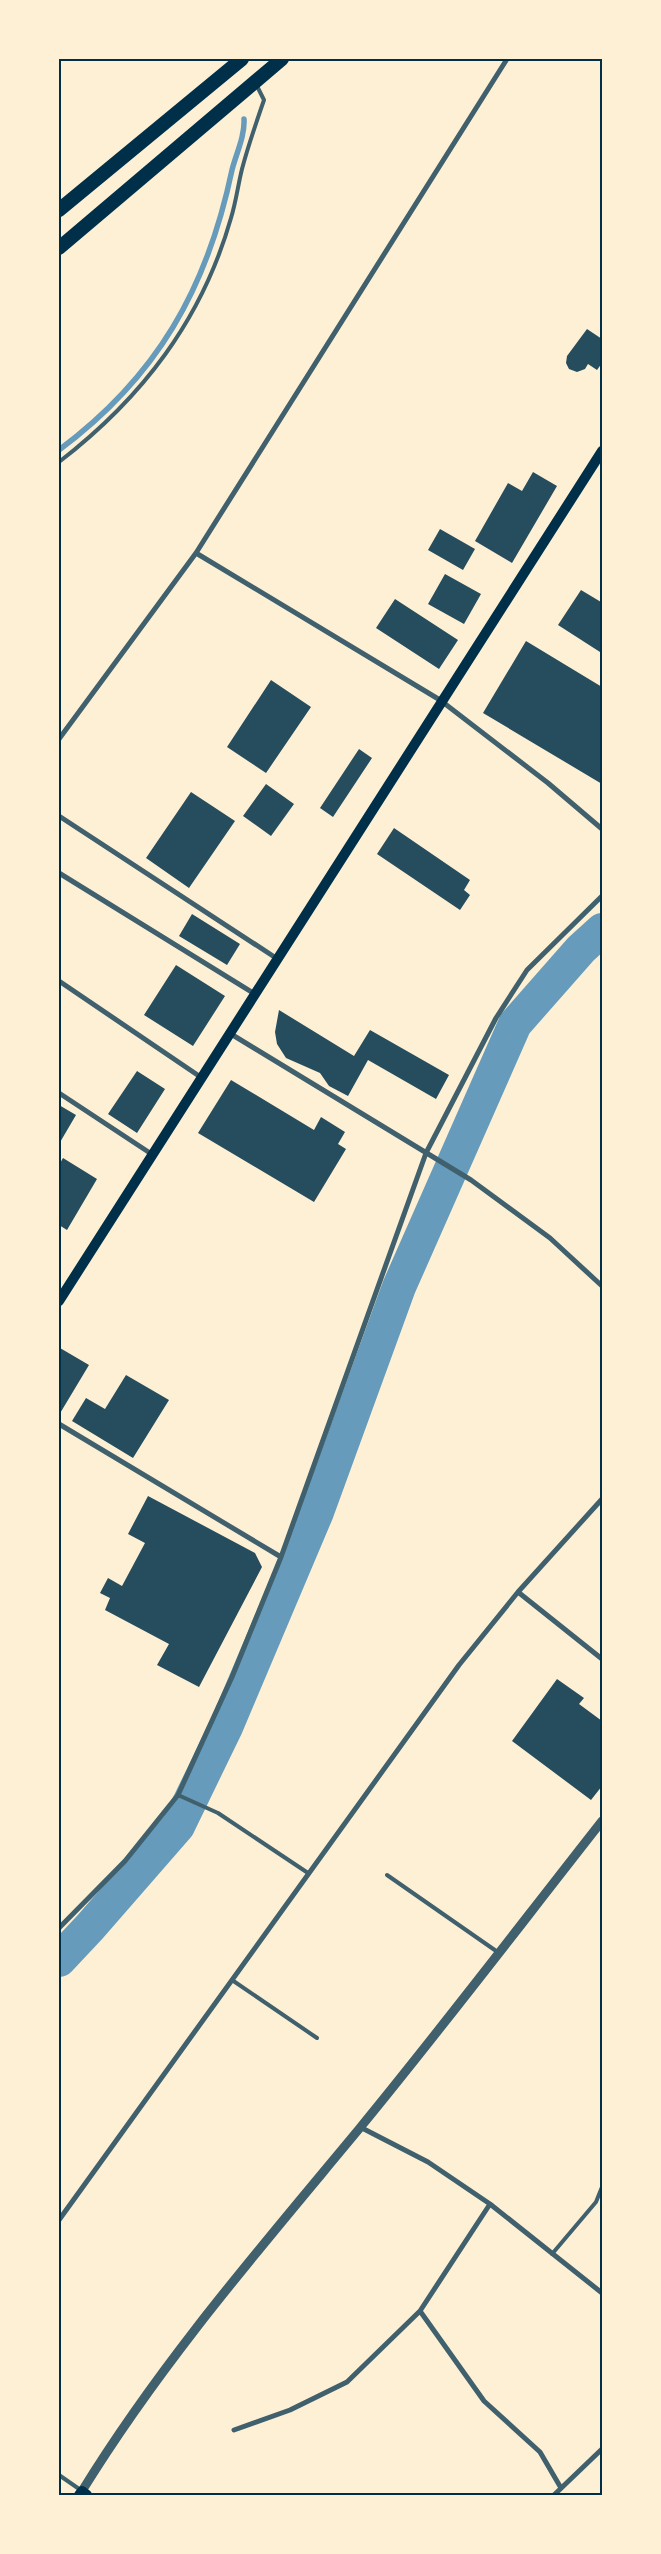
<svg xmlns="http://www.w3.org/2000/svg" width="661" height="2554" viewBox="0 0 661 2554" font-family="'DM Sans',sans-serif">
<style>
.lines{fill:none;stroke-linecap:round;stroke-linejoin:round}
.stream{stroke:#669bbc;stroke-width:5.5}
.river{stroke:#669bbc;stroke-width:34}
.building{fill:#264d5e}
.service{stroke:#3f606c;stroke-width:4}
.minor{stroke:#3f606c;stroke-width:5}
.tertiary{stroke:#3f606c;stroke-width:9}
.secondary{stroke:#003049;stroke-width:10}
.trunk{stroke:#003049;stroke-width:14}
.neatline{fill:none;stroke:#003049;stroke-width:2}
</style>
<rect width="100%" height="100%" fill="#fdf0d5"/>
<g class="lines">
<path class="stream" d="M59,450c98,-73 148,-161 173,-280 4,-16 13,-34 12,-51"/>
<path class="river" d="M59,1960l31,-33 88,-101 48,-99 91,-215 82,-225 116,-263 66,-75 21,-19"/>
</g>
<path class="building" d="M587,329l15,10v24l-5,7 -9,-6 -3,5 -8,3 -8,-3 -3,-6 1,-7z
M533,472l24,14 -45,77 -37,-22 33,-58 14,8z
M440,529l35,20 -12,21 -35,-20z
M445,574l36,20 -17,30 -36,-20z
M581,590l20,12 1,-2 -2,52 -42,-27z
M395,599l63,41 -19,29 -63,-41z
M526,641l76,46v97l-119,-71z
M271,680l40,27 -45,66 -39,-26z
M359,749l13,9 -39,59 -13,-9z
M266,784l28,20 -23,32 -28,-20z
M191,792l44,29 -46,67 -43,-30z
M394,828l76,52 -6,10 6,5 -10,15 -83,-56z
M192,914l48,30 -13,21 -48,-29z
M176,965l49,31 -32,50 -49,-31z
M279,1010l75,46 16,-26 79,45 -13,24 -68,-39 -20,36 -19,-10 -9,-13 -34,-15 -9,-14 -2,-12z
M137,1071l28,18 -28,44 -29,-19z
M231,1080l83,50 7,-13 24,15 -7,12 8,5 -32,53 -116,-69z
M59,1105l17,10 -17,29z
M63,1158l34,21 -30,51 -8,-5v-60z
M60,1348l29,17 -30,50v-65z
M126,1375l43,25 -36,58 -61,-37 14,-23 19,11z
M148,1496l107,57 7,14 -63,120 -42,-22 12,-21 -64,-34 5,-12 -10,-5 8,-15 14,8 23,-43 -17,-9z
M557,1679l27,19 -5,6 23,17v65l-11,14 -79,-59z"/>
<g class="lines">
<path class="service" d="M59,462c83,-64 143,-142 172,-244 5,-16 7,-33 11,-49 6,-23 14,-46 22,-69l-8,-16
M178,1795l40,18 90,60
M387,1875l112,78
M232,1980l85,58
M552,2254l44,-52 6,-15
M59,2475l23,16"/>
<path class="minor" d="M196,553l244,147 108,83 54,46
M59,739l137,-186 311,-494
M59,816l217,142
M59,873l196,121
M59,981l143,97
M231,1034l240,146 79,58 52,48
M59,1093l94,62
M59,1424l222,133
M518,1592l84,67
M59,1928l66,-67 53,-66 54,-118 49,-120 145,-404 70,-135 31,-48 75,-74
M360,2127l68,35 62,42 112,89
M59,2220l400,-555 59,-73 84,-93
M420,2311l64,90 56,51 21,36
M234,2430l56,-20 57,-28 73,-71 70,-107
M554,2495l48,-46"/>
<path class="tertiary" d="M82,2491c80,-130 180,-245 277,-362 83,-101 162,-205 243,-308"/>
<path class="secondary" d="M59,1301c183,-282 360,-568 543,-850
M79,2495l3,-4 5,4"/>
<path class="trunk" d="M59,210l183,-151
M59,248l223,-189"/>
</g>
<rect width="661" height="2554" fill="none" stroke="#fdf0d5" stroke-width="120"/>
<rect x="60" y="60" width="541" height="2434" class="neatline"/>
</svg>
